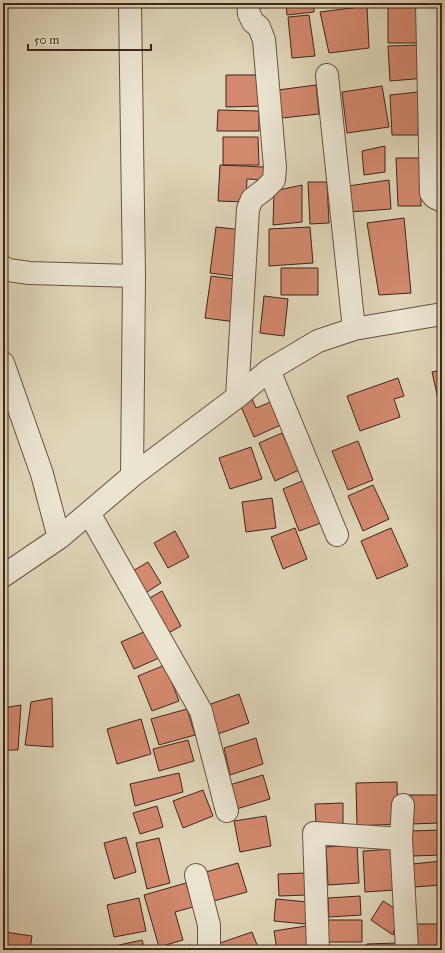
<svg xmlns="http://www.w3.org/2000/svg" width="445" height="953" viewBox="0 0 445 953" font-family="'IM FELL Great Primer',serif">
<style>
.building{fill:#d3896e;stroke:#3e2619}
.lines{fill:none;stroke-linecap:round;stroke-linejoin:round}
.minor-casing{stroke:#665241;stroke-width:24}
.minor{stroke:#eae4d1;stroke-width:22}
</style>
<rect width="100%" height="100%" fill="#dfd5b8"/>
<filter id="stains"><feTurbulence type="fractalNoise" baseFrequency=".005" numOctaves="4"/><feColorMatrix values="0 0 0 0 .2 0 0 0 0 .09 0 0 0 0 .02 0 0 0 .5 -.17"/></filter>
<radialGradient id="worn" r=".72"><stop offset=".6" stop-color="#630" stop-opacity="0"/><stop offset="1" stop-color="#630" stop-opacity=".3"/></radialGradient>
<path class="building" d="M286,3h28v9l-27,3z
M319,3h28v1l-28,3z
M378,3h28l-28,2z
M424,3l-2,40h-34v-36z
M367,6l2,42 -40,5 -9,-41z
M309,15l6,41 -23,2 -4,-41z
M424,45l2,33 -36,3 -2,-35z
M226,75h38v31l-38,1z
M316,85l3,29 -37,4 -4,-28z
M382,86l7,41 -42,6 -5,-41z
M419,92l-1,43h-26l-2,-40z
M218,110l41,1v20h-42z
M223,137h35l1,28h-36z
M385,146v26l-21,3 -2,-24z
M396,158h25v48h-23z
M220,165l44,2 -1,13 -16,-1 -1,23 -28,-1z
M389,180l2,29 -41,3 -2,-26z
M308,182h19l2,41 -19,1z
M302,185v37l-29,3 1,-34z
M404,218l7,75 -32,2 -12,-72z
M216,227l27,3 -3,47 -30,-4z
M310,227l3,36 -44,3v-37z
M281,268h37v27h-37z
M211,276l31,4 -6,42 -31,-4z
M264,296l24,3 -4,37 -24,-3z
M442,329v15l-4,-14z
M442,370v29h-4l-6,-27z
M398,378l6,18 -10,3 6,18 -40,14 -13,-35z
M249,392l7,16 17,-7 10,23 -29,13 -17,-40z
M282,433l17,37 -24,11 -16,-38z
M358,441l15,39 -25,10 -16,-39z
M251,447l11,32 -32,10 -11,-31z
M307,479l17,43 -25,9 -16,-42z
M373,485l16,34 -26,12 -15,-35z
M272,498l4,30 -30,4 -4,-30z
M295,528l12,31 -24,10 -12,-32z
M391,528l17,38 -31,13 -16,-38z
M175,531l14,26 -21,11 -14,-25z
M148,562l13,21 -17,11 -13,-22z
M162,591l19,35 -16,9 -19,-35z
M146,631l13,27 -25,11 -13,-27z
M165,665l14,36 -27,10 -14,-35z
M239,694l10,29 -34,12 -10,-29z
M52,698l1,49 -28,-2 6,-43z
M21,705l-3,45h-15v-42z
M187,709l8,26 -36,10 -8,-26z
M141,719l10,35 -34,10 -10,-35z
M256,738l7,26 -33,11 -6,-27z
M188,740l6,21 -35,10 -6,-22z
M179,773l4,19 -48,14 -5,-22z
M263,775l7,24 -37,11 -7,-24z
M397,782l1,42 -41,2 -1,-43z
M203,790l10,26 -30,12 -10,-27z
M409,795h30l1,28 -30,1z
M343,803v21h-27l-1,-20z
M157,806l6,21 -23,7 -7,-21z
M266,816l5,30 -31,6 -6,-31z
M442,830v25l-30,1 -1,-25z
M126,837l10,35 -22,7 -10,-36z
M159,838l11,45 -23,6 -11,-46z
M357,845l2,38 -31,2 -2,-38z
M393,849l2,41 -30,2 -2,-41z
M442,861v24l-28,2 -2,-23z
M238,863l9,29 -37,10 -8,-29z
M306,873l1,22 -28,1 -1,-22z
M186,883l7,24 -18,5 8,28 -24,7 -15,-52z
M360,896l1,19 -32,2 -1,-19z
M139,898l7,33 -32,6 -7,-32z
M276,899l32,3 -2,22 -32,-3z
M383,901l16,10 -6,24 -22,-15z
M328,920h34v22h-34z
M414,924h28v26h-28z
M306,926l4,22 -12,2h-21l-3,-19z
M5,932l27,4 -2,14h-25z
M252,932l7,18h-37l-2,-7z
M142,940l3,10h-34l-1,-3z
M398,943v7h-31v-6z
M191,945l1,5h-31z
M358,948v2h-32v-1z"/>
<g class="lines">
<g class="minor-casing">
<path id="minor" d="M130,3l4,273 -2,200
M427,3l4,190 3,4 8,4
M327,75l27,254
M3,267l5,3 21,3 105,3
M3,363l39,111 17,64
M269,370l68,165
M237,397l11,-188 4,-10 12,-9 10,-10 1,-13 -11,-127 -5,-13 -6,-5 -4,-8 -1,-11
M89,513l112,198 26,100
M3,576l56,-38 73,-62 105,-79 32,-27 49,-29 36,-12 88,-15
M403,805l-2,34 6,111
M196,875l13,50v25
M318,950l-4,-117 87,6"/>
</g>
<use href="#minor" class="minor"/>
</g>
<rect width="445" height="953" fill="none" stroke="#dfd5b8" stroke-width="16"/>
<rect x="4" y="4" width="437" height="945" fill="none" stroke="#3e2619" stroke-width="2"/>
<rect x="8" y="8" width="429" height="937" fill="none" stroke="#3e2619"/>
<path d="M28 44v6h123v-6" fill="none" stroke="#3e2619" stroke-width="2"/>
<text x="34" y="44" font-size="12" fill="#3e2619" stroke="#eae4d1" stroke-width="3" paint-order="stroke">50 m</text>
<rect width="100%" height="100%" filter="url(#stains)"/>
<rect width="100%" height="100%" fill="url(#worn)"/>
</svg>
